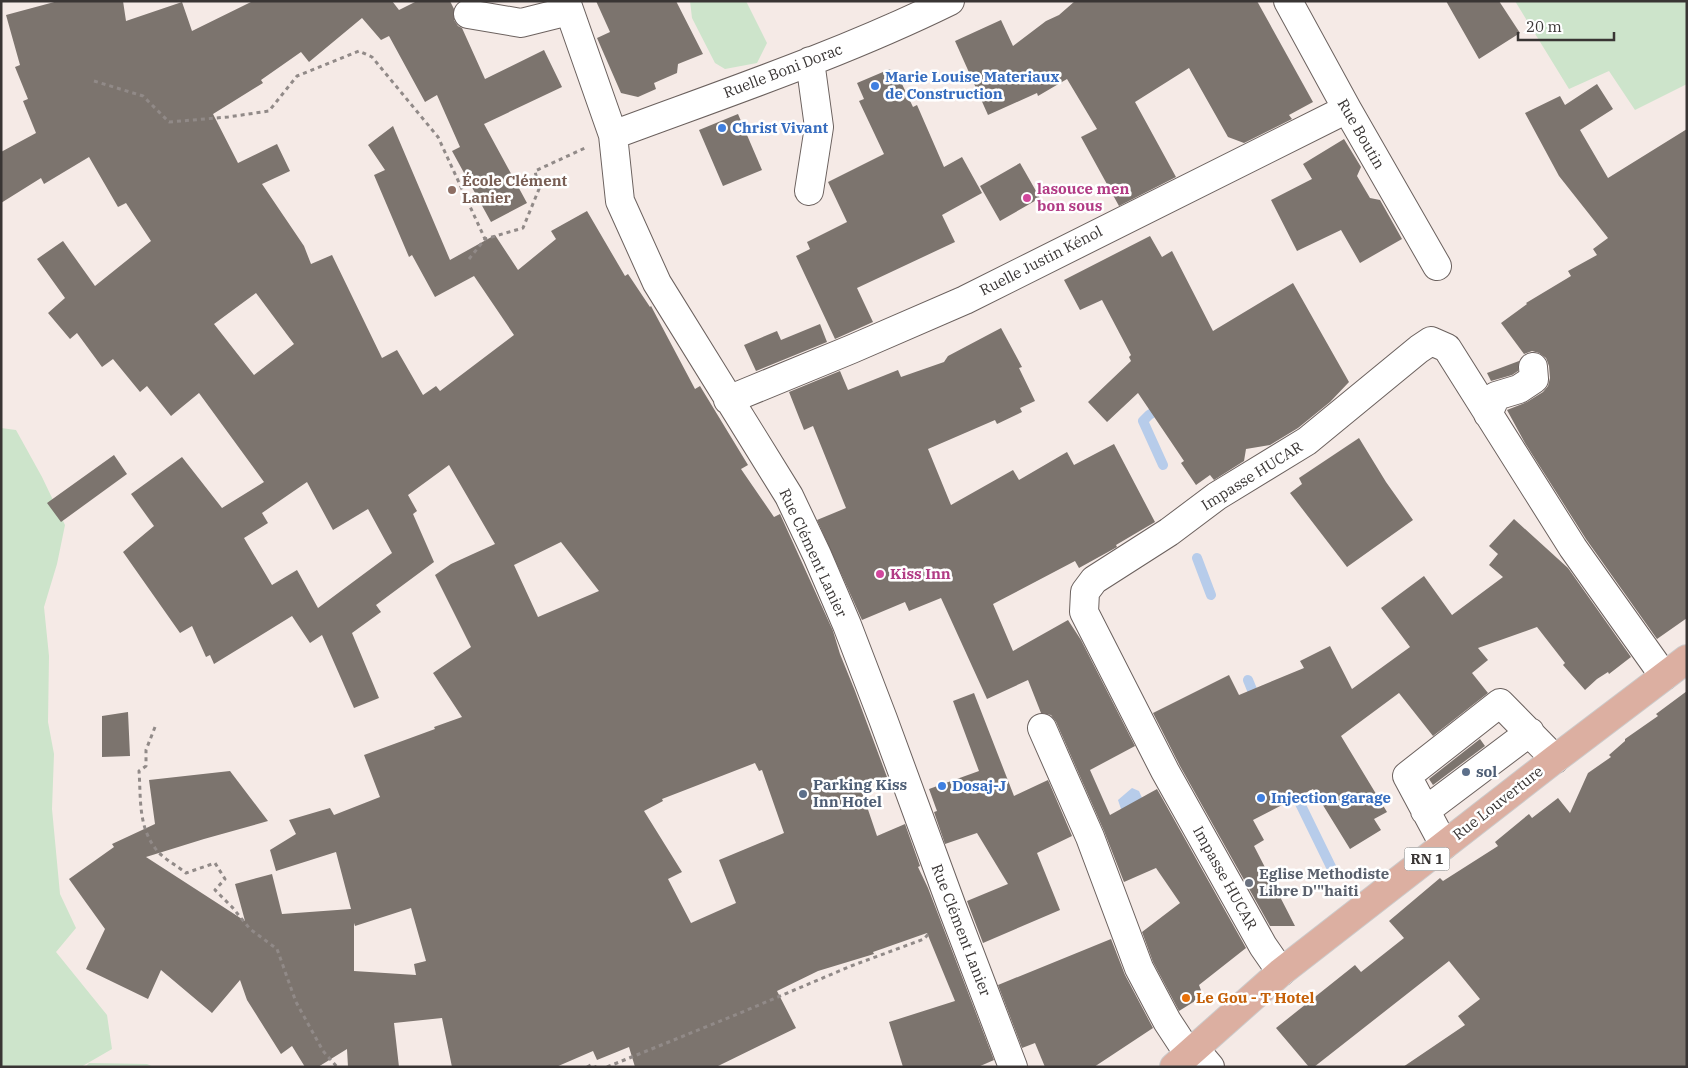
<svg xmlns="http://www.w3.org/2000/svg" width="1688" height="1068" viewBox="0 0 1688 1068" font-family="'IBM Plex Serif',serif">
<style>
.green{fill:#cde4cb}
.water{fill:#b7ccea}
.lines{fill:none;stroke-linecap:round;stroke-linejoin:round}
.stream{stroke:#b7ccea;stroke-width:10}
.building{fill:#7c746e;fill-rule:evenodd}
.minor-casing{stroke:#6b615e;stroke-width:30}
.major-casing{stroke:#cccaca;stroke-width:30}
.path{stroke:#918a88;stroke-width:3;stroke-dasharray:4 4;stroke-linecap:butt}
.minor{stroke:#fff;stroke-width:28}
.major{stroke:#dcafa1;stroke-width:28}
.shop-dot{fill:#3f7fe0;stroke:#fff;stroke-width:2}
.education-dot{fill:#8d6e63;stroke:#fff;stroke-width:2}
.hotel-dot{fill:#d1479c;stroke:#fff;stroke-width:2}
.service-dot{fill:#5c6f8a;stroke:#fff;stroke-width:2}
.worship-dot{fill:#6b7280;stroke:#fff;stroke-width:2}
.food-dot{fill:#e8710a;stroke:#fff;stroke-width:2}
.labels{text-anchor:middle;stroke-width:5;stroke-linejoin:round;paint-order:stroke}
.shield{fill:#fff;stroke:#747271;stroke-width:1}
.shield-label{font-size:14px;font-weight:bold;fill:#393534}
.street-label{font-size:15px;fill:#393534;stroke:#fff}
.shop-label{font-size:15px;font-weight:bold;fill:#366cbe;stroke:#fff;text-anchor:start}
.education-label{font-size:15px;font-weight:bold;fill:#785e54;stroke:#fff;text-anchor:start}
.hotel-label{font-size:15px;font-weight:bold;fill:#b23c85;stroke:#fff;text-anchor:start}
.service-label{font-size:15px;font-weight:bold;fill:#4e5e75;stroke:#fff;text-anchor:start}
.worship-label{font-size:15px;font-weight:bold;fill:#5b616d;stroke:#fff;text-anchor:start}
.food-label{font-size:15px;font-weight:bold;fill:#c56008;stroke:#fff;text-anchor:start}
</style>
<rect width="100%" height="100%" fill="#f5eae6"/>
<path class="green" d="M690,1h56l21,42 -10,20 -32,6 -10,-6 -23,-45z
M1515,1h172v83l-52,26 -26,-39 -40,18z
M1,428l15,2 26,47 23,48 -8,39 -13,43 5,49 -1,66 6,32 -2,55 8,85 16,34 -20,24 51,63 5,34 -31,18h-80z
M89,1063l58,1 7,3h-69z"/>
<path class="water" d="M1132,788l7,3 21,48 -38,-27 -4,-12z"/>
<g class="lines">
<path class="stream" d="M1162,407l-13,8 -6,6 20,44
M1197,558l14,37
M1248,680l9,22
M1291,785l44,90"/>
</g>
<path class="building" d="M58,1h65l3,20 56,-19 10,29 61,-30h139l7,9 18,-9h33l4,8v11l4,6 4,2 23,51 59,-29 18,37 -78,37 43,79 -36,19 -39,-71 8,-4 -23,-52 -12,7 -36,-66 -8,4 -19,-22 -53,44 -8,-10 -40,28 2,3 -50,31 25,49 39,-19 13,27 -28,13 42,62 7,18 21,-9 50,103 15,-8 26,45 13,-9 4,5 74,-56 -40,-59 -39,21 -23,-42 -3,2 -35,-82 11,-5 -17,-25 25,-19 57,134 45,-25 23,35 38,-31 -5,-8 36,-20 38,65 3,-2 22,33 1,-1 44,83 5,-3 48,79 -7,4 33,48 6,-3 53,117 7,23 15,37 32,86 -27,9 17,50 28,-12 15,42 -2,1 10,21 66,172 -16,7h-75l-14,-45 66,-21 -28,-68 -54,19 1,2 -56,17 -41,20 19,37 -80,39h-81l-6,-20 -32,13 -4,-9 -37,16h-104l-10,-49 -48,5 5,44h-51l-1,-18 -29,18h-13l-13,-21 -11,8 -34,-54 -7,-20 -28,33 -51,-43 -13,29 -62,-30 19,-40 -36,-50 45,-32 -2,-3 43,-20 -6,-44 81,-9 38,50 -64,18 -58,18 99,64 -10,-37 37,-10 10,40 69,-5 -15,-57 -60,19 -6,-21 26,-16 -7,-14 41,-12 4,7 46,-18 -16,-42 71,-26 -1,-2 28,-10 -29,-44 38,-26 -36,-72 16,-11 44,-20 -46,-79 -41,30 9,16 -4,3 21,48 -58,43 5,7 -29,21 27,65 -25,10 -32,-73 -12,8 -18,-27 -78,48 -4,-9 -4,2 -14,-31 -12,7 -57,-81 31,-26 -23,-32 51,-37 40,51 42,-26 -65,-89 -28,23 -24,-30 -7,6 -27,-33 -11,8 -25,-34 -7,6 -22,-26 17,-15 -28,-39 26,-18 32,45 56,-45 -25,-38 -8,4 -29,-50 -45,27 -3,-6 -40,25v-51l35,-19 -13,-32 5,-2 -13,-32 5,-2 -14,-50zM256,293l38,51 -40,31 -40,-51zM307,482l26,48 35,-21 24,44 -74,55 -21,-38 -25,15 -28,-47 24,-15 -6,-10zM561,542l38,49 -61,26 -24,-52zM755,763l4,8 3,-1 22,63 -65,27 17,43 -45,20 -23,-44 14,-7 -38,-61 19,-10 -1,-2zM411,908l15,53 -12,3 2,11 -62,-4v-48l1,3z
M596,1h80l27,53 -25,10 -1,9 -23,10 2,6 -18,8 -17,-4 -24,-55 13,-6z
M1075,1h182l56,101 -24,13 3,4 -48,24 -16,-6 -39,-69 -54,34 41,75 -57,29 -38,-69 16,-8 -30,-50 -29,17 -1,-3 -49,22 -33,-74 46,-21 12,26 33,-25 13,-6z
M1446,1h53l21,32 -41,26z
M890,69l7,14 4,-1 12,25 4,-2 27,62 18,-10 20,36 -40,22 13,27 -98,46 16,34 -38,17 -39,-83 14,-7 -3,-7 40,-20 -19,-40 56,-28 -25,-53 5,-2 -7,-16z
M1597,84l16,25 -33,21 28,48 79,-49v489l-30,21 -71,-100 -61,-96 -18,-33 20,-8 16,-10 5,-6 2,-8 -1,-12 -3,-8 -7,-5 -7,-2 -8,3 -23,-31 26,-19 -1,-1 45,-27 -3,-5 29,-16 -4,-6 15,-11 -49,-62 -34,-63 35,-17 5,9z
M738,114l24,56 -39,16 -24,-56z
M1344,139l17,28 -4,9 13,22 10,2 22,39 -42,24 -19,-33 -44,21 -26,-51 41,-21 -9,-15z
M1020,163l20,35 -40,23 -20,-35z
M1150,236l12,21 10,-6 41,80 80,-48 56,99 -19,20 -32,26 -28,17 -24,4 -2,12 -30,19 -4,-5 -14,10 -15,-22 3,-2 -46,-68 -31,29 -19,-20 43,-41 -2,-4 2,-2 -29,-55 -22,10 -16,-30z
M820,324l7,18 -71,29 -12,-26 33,-14 4,9z
M1001,328l21,39 -3,1 16,33 -15,7 2,4 -25,12 -2,-4 -67,29 23,56 62,-35 6,10 48,-28 7,13 40,-21 41,78 -39,23 1,2 -38,21 -4,-7 -82,43 20,47 55,-31 13,20 54,106 -45,24 20,45 47,-26 89,159 -47,37 4,11 -24,15 -26,-49 -11,-30 38,-29 -24,-35 -32,14 -20,-51 -48,-109 -5,-7 -10,-2 -13,-33 -41,19 -46,-101 -32,13 -4,-9 -43,18 -45,-100 29,-12 -33,-82 -9,4 -15,-38 51,-21 8,19 50,-20 3,7 43,-15 4,-6z
M1519,361l-1,10 -6,4 -21,6 -4,-8z
M1359,438l27,44 27,38 -66,47 -57,-74 12,-9 -3,-6z
M114,455l13,19 -66,48 -14,-19z
M1514,519l54,49 63,89 -22,17 -1,-2 -11,7 -12,11 -22,-25 2,-2 -28,-36 -59,21 10,12 -16,13 16,20 -55,43 -34,-43 -58,43 46,76 -13,7 7,11 -31,19 -37,-60 -60,31 11,20 -10,6 41,80h-25l-90,-160 -27,-53 76,-38 10,20 65,-27 -4,-7 30,-15 22,43 58,-42 -29,-39 43,-32 28,39 51,-38 -14,-12 9,-11 -9,-8z
M1687,691v376h-284l62,-42 -7,-9 22,-17 -31,-38 -135,106h-5l-33,-39 79,-63 6,7 43,-34 -15,-17 51,-43 3,3 55,-35 -3,-4 34,-28 3,4 26,-20 12,15 18,-40 23,-16 -2,-2 16,-14v-2l33,-23 -2,-2z
M974,693l40,103 34,-16 24,56 -35,17 23,57 -77,33 -16,-42 41,-17 -31,-51 -32,11 -11,-32 3,-1 -8,-22 50,-18 -26,-70z
M128,712l2,44 -28,1v-41z
M1480,739l5,7 -52,39 -4,-6z
M1111,939l14,36 28,53 -59,39h-49l-10,-24 -13,5 -24,-63z"/>
<g class="lines">
<g class="minor-casing">
<path id="minor" d="M566,1l47,134 7,66 37,82 132,213 28,59 30,70 36,94 69,188 61,160
M1288,1l59,108 90,157
M468,14l53,9 48,-12
M613,135c113,-42 229,-81 337,-134
M809,191l10,-64 -9,-66
M728,400l124,-51 113,-49 382,-191
M1488,414l8,-18 23,-7 15,-10 -1,-12
M1042,728l48,109 49,131 28,53 21,32
M1425,811l105,-79
M1444,845l-37,-69 93,-73 55,56
M1281,972l-18,-26 -98,-175 -81,-159 1,-20 9,-12 75,-48 48,-36 90,-55 112,-92 12,-8 16,7 126,200 91,128
M1194,1048l16,19"/>
</g>
<g class="major-casing">
<path id="major" d="M1174,1067l107,-95 274,-213 132,-100"/>
</g>
<path class="path" d="M94,81l49,15 26,26 59,-5 41,-6 28,-35 62,-25 13,6 66,80 47,102
M469,259l16,-20 38,-11 16,-39 -4,-18 50,-23
M155,727l-9,23v16l-7,5c2,27 -1,54 16,77 7,10 21,17 31,25l29,-10 10,16 -10,11 17,17 18,22 27,20 19,53 27,49 14,16
M587,1067l4,-2 5,2
M607,1067l126,-51 118,-50 73,-27 6,-7"/>
<use href="#minor" class="minor"/>
<use href="#major" class="major"/>
</g>
<g class="shop-dot">
<circle cx="875" cy="86" r="5"/>
<circle cx="722" cy="128" r="5"/>
<circle cx="942" cy="786" r="5"/>
<circle cx="1261" cy="798" r="5"/>
</g>
<circle class="education-dot" cx="452" cy="190" r="5"/>
<g class="hotel-dot">
<circle cx="1027" cy="198" r="5"/>
<circle cx="880" cy="574" r="5"/>
</g>
<g class="service-dot">
<circle cx="1466" cy="772" r="5"/>
<circle cx="803" cy="794" r="5"/>
</g>
<circle class="worship-dot" cx="1249" cy="883" r="5"/>
<circle class="food-dot" cx="1186" cy="998" r="5"/>
<g class="labels">
<rect class="shield" x="1404.5" y="847.5" width="45" height="23" rx="4"/>
<g class="shield-label">
<text x="1427" y="864">RN 1</text>
</g>
<g class="street-label">
<text transform="translate(783 71) rotate(-21)" y="5">Ruelle Boni Dorac</text>
<text transform="translate(1361 134) rotate(60)" y="5">Rue Boutin</text>
<text transform="translate(1041 261) rotate(-27)" y="5">Ruelle Justin Kénol</text>
<text transform="translate(1252 476) rotate(-32)" y="5">Impasse HUCAR</text>
<text transform="translate(813 553) rotate(65)" y="5">Rue Clément Lanier</text>
<text transform="translate(1498 803) rotate(-38)" y="5">Rue Louverture</text>
<text transform="translate(1225 878) rotate(61)" y="5">Impasse HUCAR</text>
<text transform="translate(961 930) rotate(69)" y="5">Rue Clément Lanier</text>
</g>
<g class="shop-label">
<text x="885" y="82">Marie Louise Materiaux<tspan x="885" dy="17">de Construction</tspan></text>
<text x="732" y="133">Christ Vivant</text>
<text x="952" y="791">Dosaj-J</text>
<text x="1271" y="803">Injection garage</text>
</g>
<g class="education-label">
<text x="462" y="186">École Clément<tspan x="462" dy="17">Lanier</tspan></text>
</g>
<g class="hotel-label">
<text x="1037" y="194">lasouce men<tspan x="1037" dy="17">bon sous</tspan></text>
<text x="890" y="579">Kiss Inn</text>
</g>
<g class="service-label">
<text x="1476" y="777">sol</text>
<text x="813" y="790">Parking Kiss<tspan x="813" dy="17">Inn Hotel</tspan></text>
</g>
<g class="worship-label">
<text x="1259" y="879">Eglise Methodiste<tspan x="1259" dy="17">Libre D'"haiti</tspan></text>
</g>
<g class="food-label">
<text x="1196" y="1003">Le Gou - T Hotel</text>
</g>
</g>
<rect width="1688" height="1068" fill="none" stroke="#393534" stroke-width="5"/>
<path d="M1518 32v8h96v-8" fill="none" stroke="#393534" stroke-width="2.5"/>
<text x="1526" y="32" font-size="15" fill="#393534" stroke="#ffffff" stroke-width="4" paint-order="stroke">20 m</text>
</svg>
